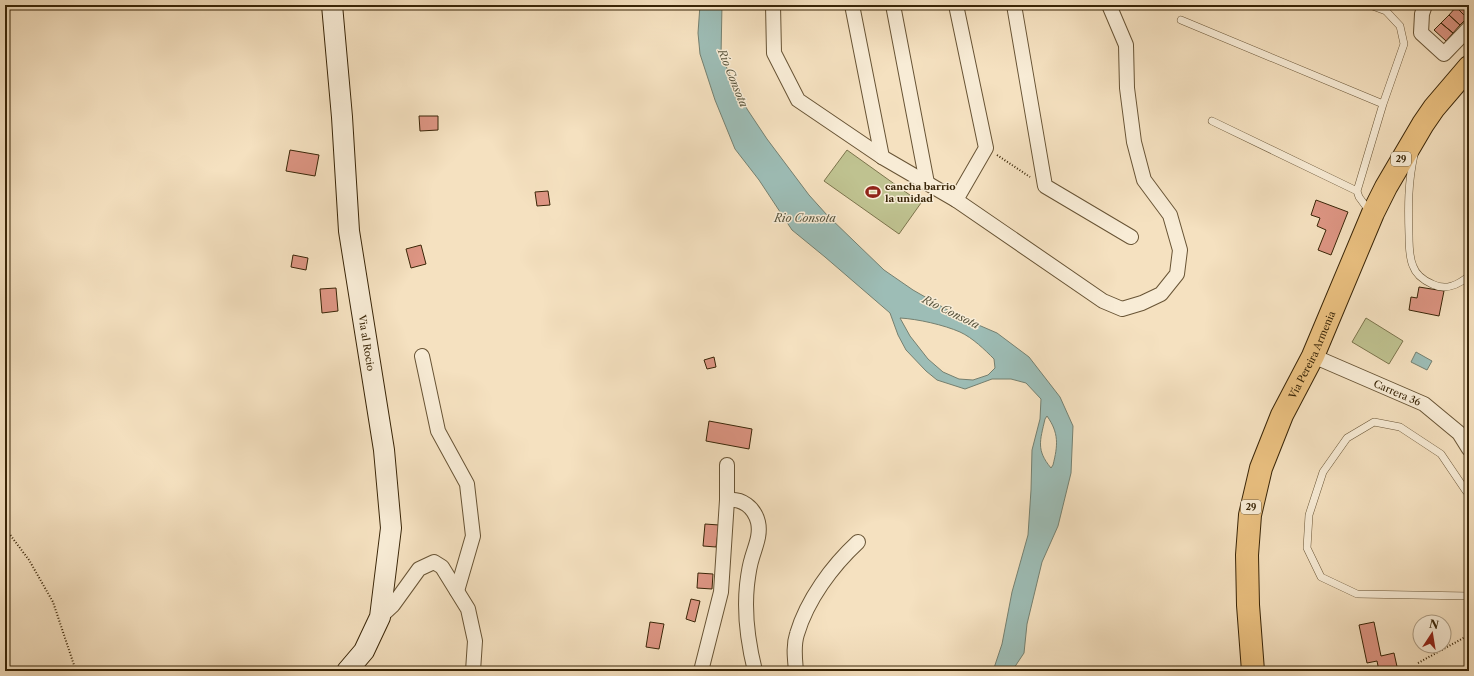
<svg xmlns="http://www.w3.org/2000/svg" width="1474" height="676" viewBox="0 0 1474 676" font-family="'Libre Caslon Text',serif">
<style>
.green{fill:#bfc290;stroke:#7c744c}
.water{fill:#9dbdb6;stroke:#758070;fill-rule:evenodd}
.building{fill:#dd9583;stroke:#392507}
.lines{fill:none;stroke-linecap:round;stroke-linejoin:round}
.lane-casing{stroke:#685435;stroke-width:8}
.street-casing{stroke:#685435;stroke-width:16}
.secondary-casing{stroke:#392507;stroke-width:22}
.primary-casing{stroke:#392507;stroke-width:24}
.path{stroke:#392507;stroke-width:2;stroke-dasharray:1 2;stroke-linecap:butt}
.lane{stroke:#f8ecd6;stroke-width:7}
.street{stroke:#f8ecd6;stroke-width:14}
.secondary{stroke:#f8ecd6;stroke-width:20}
.primary{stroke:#eac080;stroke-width:22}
.labels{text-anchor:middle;stroke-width:3;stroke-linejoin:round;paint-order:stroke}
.shield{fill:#f8ecd6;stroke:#726145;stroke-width:1}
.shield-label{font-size:9px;font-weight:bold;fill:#392507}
.poi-label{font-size:10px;font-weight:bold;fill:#392507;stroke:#f8ecd6;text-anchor:start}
.street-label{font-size:10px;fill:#392507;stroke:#f8ecd6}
.water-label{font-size:11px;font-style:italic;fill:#57533c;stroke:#f8ecd6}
</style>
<rect width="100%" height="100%" fill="#f5e1c0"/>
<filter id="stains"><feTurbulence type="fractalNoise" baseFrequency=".005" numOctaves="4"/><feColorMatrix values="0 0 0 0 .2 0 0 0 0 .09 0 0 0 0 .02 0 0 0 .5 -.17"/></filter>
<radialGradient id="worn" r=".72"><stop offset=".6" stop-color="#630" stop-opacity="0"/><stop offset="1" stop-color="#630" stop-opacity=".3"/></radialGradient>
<path class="green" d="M847,150l74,53 -22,31 -75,-53z
M1366,318l37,23 -14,23 -37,-22z"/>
<path class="water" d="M700,5h22l-1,51 26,53 20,30 42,56 18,20 57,55 29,20 47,27 37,16 32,24 31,40 13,29 -2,47 -13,53 -16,36 -15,62 -3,29 -12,18h-19l9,-27 10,-52 16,-57 3,-45 1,-40 8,-31 1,-20 -15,-16 -15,-4h-19l-27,10 -28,-9 -11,-9 -20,-21 -8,-15 -8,-22 -65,-56 -33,-27 -33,-50 -24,-31 -20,-49 -15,-46 -2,-21zM900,318c18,1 44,7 60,14 13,6 25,18 34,27l1,9 -7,7 -15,5 -14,-1 -16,-7 -15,-13 -18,-23zM1047,416c12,17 11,29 6,49l-2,3c-15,-18 -11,-27 -6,-49z
M1416,352l16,9 -5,9 -16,-8z"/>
<path class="building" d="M1458,5h11v11l-2,2 -11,-11z
M1456,7l11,11 -7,7 -11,-10z
M1449,15l11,10 -7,8 -12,-10z
M1441,23l12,10 -7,8 -12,-11z
M419,116h19v14l-18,1z
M290,150l29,5 -4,21 -29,-5z
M548,191l2,14 -13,1 -2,-14z
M1316,200l32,12 -17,43 -13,-5 8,-20 -9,-4 3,-8 -9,-3z
M421,245l5,19 -15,4 -5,-19z
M293,255l15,3 -2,12 -15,-3z
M1419,287l25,4 -5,25 -30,-6 2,-13 6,1z
M336,288l2,23 -16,2 -2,-24z
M714,357l2,10 -9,2 -3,-9z
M709,421l43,8 -3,20 -43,-8z
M705,524l14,1 -3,22 -13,-1z
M698,573l15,1 -1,15 -15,-1z
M691,599l9,2 -5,21 -9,-3z
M650,622l14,2 -5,25 -13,-2z
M1374,622l7,34 13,-3 4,18h-19l-2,-10 -10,2 -8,-38z"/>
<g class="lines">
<g class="lane-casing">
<path id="lane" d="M1181,20l202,84
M1212,121l145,70 2,6 11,15
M1414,155c-6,28 -6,52 -5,80 0,9 0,22 4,31 3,9 10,14 19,18 14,7 26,1 37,-8
M1357,191l26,-87 21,-60 -4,-18 -14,-15 -16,-6
M1469,492l-3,-1 -25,-37 -41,-27 -26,-5 -27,16 -24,34 -14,43 -2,33 14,29 36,17 112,2"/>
</g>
<g class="street-casing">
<g id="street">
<path d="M773,5l1,48 24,47 84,57 74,43 147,101 19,8 20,-6 19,-9 16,-20 3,-24 -10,-35 -26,-35 -10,-38 -7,-54 -1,-43 -17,-40"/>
<path d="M852,5l30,152"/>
<path d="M893,5l34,178"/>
<path d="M1014,5l31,181 86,51"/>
<path d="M1425,5l-3,9 -1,19 23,21 25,-26"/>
<path d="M956,200l30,-52 -30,-143"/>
<path d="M422,356l16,75 29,53 6,52 -16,55"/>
<path id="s1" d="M1313,356l111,48 35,29 10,16"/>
<path d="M727,500c15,-2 27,7 31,22 3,13 -3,25 -6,36 -3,9 -4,19 -5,27 -3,29 1,58 8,86"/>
<path d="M380,617l13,-12 26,-36 15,-7 8,5 26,42 7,32 -2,30"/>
<path d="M701,671l20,-79 6,-92v-35"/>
<path d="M796,671c-1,-12 -3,-25 1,-37 10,-34 35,-68 61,-92"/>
</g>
</g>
<g class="secondary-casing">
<g id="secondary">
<path id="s2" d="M332,5l10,112 7,114 35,219 7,78 -11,89 -16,34 -17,20"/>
</g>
</g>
<g class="primary-casing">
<g id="primary">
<path id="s3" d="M1253,671l-5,-66 -1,-50 3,-40 11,-47 21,-53 31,-59 60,-143 13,-26 37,-63 11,-16 35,-41"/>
</g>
</g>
<path class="path" d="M997,155l33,22
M5,528l24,32 24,42 23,69
M1418,663l51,-28"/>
<use href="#lane" class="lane"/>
<use href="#street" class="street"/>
<use href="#secondary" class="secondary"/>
<use href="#primary" class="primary"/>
</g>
<defs>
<g id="stadium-bare" transform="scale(1.2)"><path d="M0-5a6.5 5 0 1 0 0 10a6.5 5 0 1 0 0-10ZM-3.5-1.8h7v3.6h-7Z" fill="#8f2418" stroke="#f8ecd6" stroke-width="2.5" paint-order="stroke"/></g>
</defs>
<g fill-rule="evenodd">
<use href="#stadium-bare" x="873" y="192"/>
</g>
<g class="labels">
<g class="shield">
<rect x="1391" y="152" width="20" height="14" rx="3"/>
<rect x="1241" y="500" width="20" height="14" rx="3"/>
</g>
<g class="shield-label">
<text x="1401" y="162">29</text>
<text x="1251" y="510">29</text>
</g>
<g class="poi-label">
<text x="885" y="190">cancha barrio<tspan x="885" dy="12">la unidad</tspan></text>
</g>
<g class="street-label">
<text dy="4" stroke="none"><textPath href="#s2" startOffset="340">Via al Rocio</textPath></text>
<text dy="4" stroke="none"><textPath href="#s3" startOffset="329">Vía Pereira Armenia</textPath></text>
<text dy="4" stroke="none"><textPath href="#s1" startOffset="92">Carrera 36</textPath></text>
</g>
<g class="water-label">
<text transform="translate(733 78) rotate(68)" y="4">Río Consota</text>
<text x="805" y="222">Rio Consota</text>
<text transform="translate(951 312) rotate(26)" y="4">Río Consota</text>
</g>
</g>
<rect width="1474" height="676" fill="none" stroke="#f5e1c0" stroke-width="20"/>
<rect x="6" y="6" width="1462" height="664" fill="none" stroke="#392507" stroke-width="2"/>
<rect x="10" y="10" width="1454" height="656" fill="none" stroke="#392507"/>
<g transform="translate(1432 634) rotate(12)"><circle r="19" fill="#f8ecd6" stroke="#ac9c83"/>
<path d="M0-3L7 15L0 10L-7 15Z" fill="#8f2418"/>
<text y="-6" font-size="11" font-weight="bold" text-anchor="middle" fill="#392507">N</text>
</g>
<rect width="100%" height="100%" filter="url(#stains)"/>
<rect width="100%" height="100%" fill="url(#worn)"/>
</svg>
